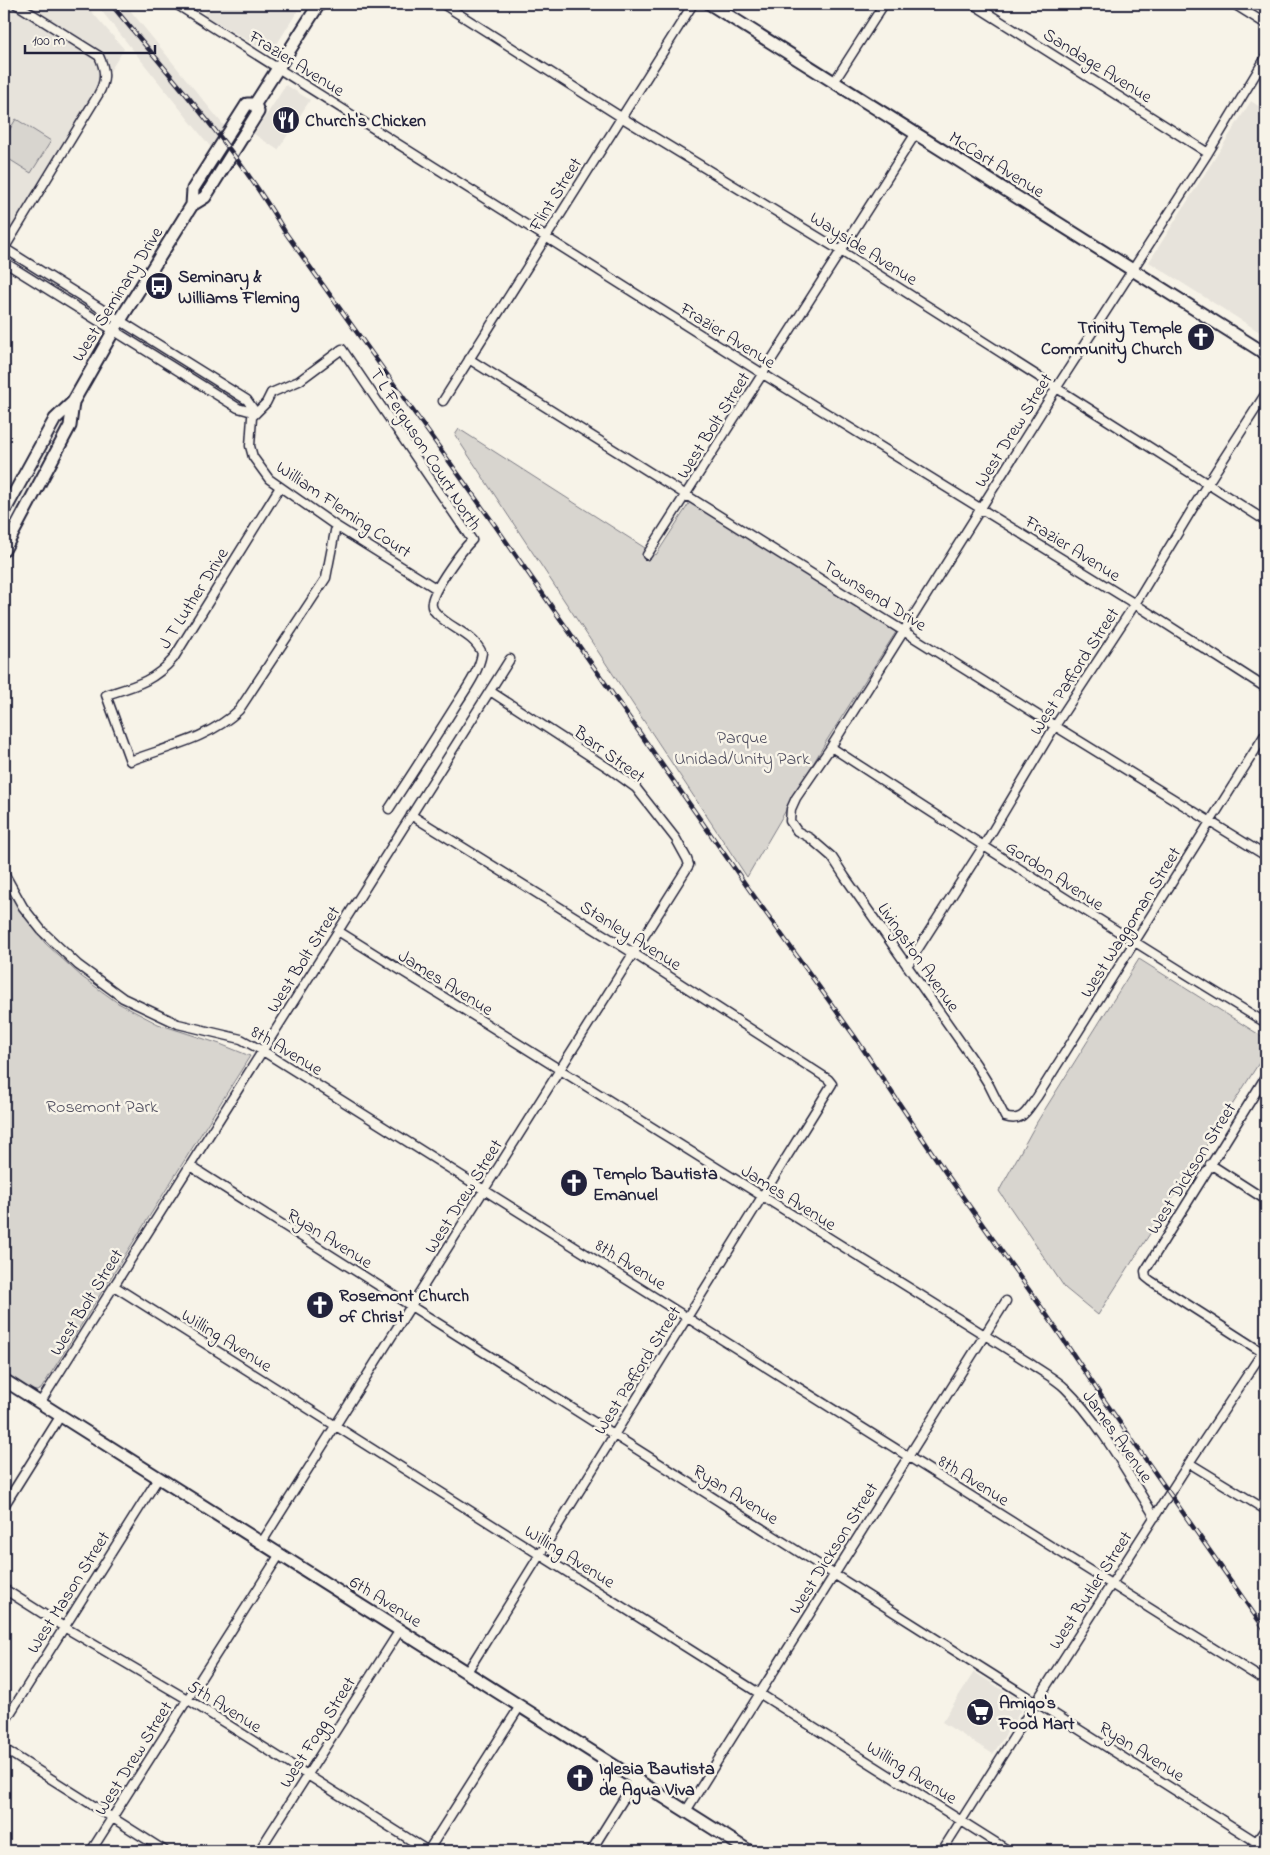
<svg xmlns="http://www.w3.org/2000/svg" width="1270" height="1855" viewBox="0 0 1270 1855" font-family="'Indie Flower',sans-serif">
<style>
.built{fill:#e7e3db}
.green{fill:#d8d5cf;stroke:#7d7c85}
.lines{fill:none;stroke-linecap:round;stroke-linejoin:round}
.street-casing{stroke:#22223b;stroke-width:11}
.secondary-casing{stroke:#22223b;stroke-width:15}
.street{stroke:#f7f3e8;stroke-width:8}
.secondary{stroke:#f7f3e8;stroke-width:11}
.rail-casing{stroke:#22223b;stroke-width:4.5}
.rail{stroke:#f7f3e8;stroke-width:2.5;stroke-dasharray:8;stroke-linecap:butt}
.labels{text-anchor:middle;stroke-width:5;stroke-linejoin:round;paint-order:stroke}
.street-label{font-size:18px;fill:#22223b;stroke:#f7f3e8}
.poi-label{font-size:18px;font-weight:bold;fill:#22223b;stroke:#f7f3e8;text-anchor:start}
.park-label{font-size:18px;fill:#504f60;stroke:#f7f3e8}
</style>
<rect width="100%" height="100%" fill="#f7f3e8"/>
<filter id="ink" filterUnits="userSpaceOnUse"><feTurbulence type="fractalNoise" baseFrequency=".02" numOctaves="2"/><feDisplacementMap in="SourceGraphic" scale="10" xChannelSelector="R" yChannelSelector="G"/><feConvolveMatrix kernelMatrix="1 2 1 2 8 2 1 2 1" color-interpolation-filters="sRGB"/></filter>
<g filter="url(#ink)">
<path class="built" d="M4,4h81l39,45 -120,190z
M96,4h29l100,123 -12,23z
M211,4h91l-30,48h-5l-63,-37z
M286,85l24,15 -32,50 -24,-16z
M1251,101l15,10v225l-117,-74z
M974,1672l51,32 -32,50 -51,-32z"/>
<path class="green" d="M16,119l35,22 -20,32 -27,-17v-17z
M459,429l197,126 34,-53 206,130 -69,108 -80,137 -292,-442z
M4,883l41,60 37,34 36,26 40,21 62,20 30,12 -209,333 -4,2 -5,-1 -28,-18z
M1139,959l127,80v13l-168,263 -33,-27 -66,-97 38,-69z"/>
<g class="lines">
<g class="street-casing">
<path id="street" d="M176,4l587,370 372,230 131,84
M443,4l178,113 220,134 425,270
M973,4l235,149
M1234,4l32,20
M1266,57l-58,96 -151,234 -226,360 -35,51 -5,11 -1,12 7,10 13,7 22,19 13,20 131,187 13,21 16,32c18,6 22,-7 32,-20l229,-364
M834,82l50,-78
M4,248l243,152 9,13
M4,249l94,-154c8,-14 8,-24 1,-39l-83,-52
M4,262l234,146 18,5
M469,359l586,367 211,130
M443,401l250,-397
M280,487l-107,172c-20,23 -39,27 -67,36l24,66c37,-14 80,-23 109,-51l87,-132 10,-52
M647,555l269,-422
M831,747c144,94 288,187 435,276
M389,809c23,-35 45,-69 67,-104 10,-16 23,-33 26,-52 -9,-20 -32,-24 -46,-40 -3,-3 -5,-7 -4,-11 2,-14 29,-51 40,-62l-130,-191 -43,32 -28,12 -5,10 -14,14 -2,29 3,11 16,22 67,47 101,63
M411,815l222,138 195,126 4,5 -365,588
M4,873l19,34 19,24 36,34 45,33 55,26 63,15 22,12 996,626
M338,931l693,433c11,8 25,15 34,24 35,34 64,88 90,129
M907,966l76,-119 72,-121 80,-122 73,-121 58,-90
M1210,1164l56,36
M190,1166l1076,682
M114,1286l895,565
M1265,1354l-114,-73 -5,-4 -1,-6 121,-195
M40,1403l470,-744
M1189,1463l77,47
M4,1506l57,-91
M262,1542l427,-677 -2,-6 -11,-20 -40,-51 -26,-19 -120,-78
M4,1589l60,38 123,72 241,152
M4,1723l155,-246
M4,1749l161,102
M686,1811l320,-510
M91,1851l189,-297
M259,1851l141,-221
M428,1851l92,-145
M591,1851l45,-72
M942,1851l94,-149 153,-239 77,-116
M1250,1851l16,-23"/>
</g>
<g class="secondary-casing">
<path id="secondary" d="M710,4l556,350
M255,104l64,-100
M192,205l1,-16 54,-85h8
M4,512l51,-93 18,-17 41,-72 78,-125 13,-8 53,-85 -3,-8
M4,550l66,-124 3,-24
M4,1380l745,471"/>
</g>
<use href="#street" class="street"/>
<use href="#secondary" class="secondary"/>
<g class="rail-casing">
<path id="rail" d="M111,4c60,73 127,147 174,228l209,292 252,361 109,152 88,132 101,142 60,89 162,231"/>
</g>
<use href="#rail" class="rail"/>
</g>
</g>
<defs>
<g id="restaurant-disc" transform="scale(1.4375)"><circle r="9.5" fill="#22223b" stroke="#f7f3e8"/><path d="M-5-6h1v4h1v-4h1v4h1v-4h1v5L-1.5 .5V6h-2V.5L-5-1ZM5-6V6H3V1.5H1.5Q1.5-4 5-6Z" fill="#fff"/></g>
<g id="bus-disc" transform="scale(1.4375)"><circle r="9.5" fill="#22223b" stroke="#f7f3e8"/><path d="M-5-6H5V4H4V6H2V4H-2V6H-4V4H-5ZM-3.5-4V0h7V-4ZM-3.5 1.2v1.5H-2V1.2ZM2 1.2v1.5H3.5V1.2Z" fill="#fff"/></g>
<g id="church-disc" transform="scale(1.4375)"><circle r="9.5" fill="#22223b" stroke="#f7f3e8"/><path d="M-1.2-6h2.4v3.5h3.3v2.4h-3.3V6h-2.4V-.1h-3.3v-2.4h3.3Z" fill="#fff"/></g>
<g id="supermarket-disc" transform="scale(1.4375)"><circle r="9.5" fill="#22223b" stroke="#f7f3e8"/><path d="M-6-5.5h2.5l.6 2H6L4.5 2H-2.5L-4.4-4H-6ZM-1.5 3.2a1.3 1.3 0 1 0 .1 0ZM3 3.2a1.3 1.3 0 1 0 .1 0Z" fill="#fff"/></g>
</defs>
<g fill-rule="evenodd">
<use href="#restaurant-disc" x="286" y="120"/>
<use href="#bus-disc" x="159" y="286"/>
<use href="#church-disc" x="1201" y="337"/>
<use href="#church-disc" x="574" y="1183"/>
<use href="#church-disc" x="320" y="1305"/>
<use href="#supermarket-disc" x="980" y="1712"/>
<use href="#church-disc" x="580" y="1778"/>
</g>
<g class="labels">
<g class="street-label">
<text transform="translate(297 63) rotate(32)" y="6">Frazier Avenue</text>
<text transform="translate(1098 65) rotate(32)" y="6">Sandage Avenue</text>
<text transform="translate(997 164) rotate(32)" y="6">McCart Avenue</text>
<text transform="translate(555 194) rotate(-58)" y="6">Flint Street</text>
<text transform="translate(864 248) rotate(32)" y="6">Wayside Avenue</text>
<text transform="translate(117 294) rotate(-58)" y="6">West Seminary Drive</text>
<text transform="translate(728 335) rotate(32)" y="6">Frazier Avenue</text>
<text transform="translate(713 425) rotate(-58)" y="6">West Bolt Street</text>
<text transform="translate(1013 430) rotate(-58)" y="6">West Drew Street</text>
<text transform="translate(426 449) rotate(57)" y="6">T L Ferguson Court North</text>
<text transform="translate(344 509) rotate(34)" y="6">William Fleming Court</text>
<text transform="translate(1073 548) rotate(32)" y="6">Frazier Avenue</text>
<text transform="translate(875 595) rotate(32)" y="6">Townsend Drive</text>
<text transform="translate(193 598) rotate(-58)" y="6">J T Luther Drive</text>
<text transform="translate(1074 671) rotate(-57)" y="6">West Pafford Street</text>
<text transform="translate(610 754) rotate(36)" y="6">Barr Street</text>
<text transform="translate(1055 875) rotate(33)" y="6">Gordon Avenue</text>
<text transform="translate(1130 922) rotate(-58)" y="6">West Waggoman Street</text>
<text transform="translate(631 935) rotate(32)" y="6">Stanley Avenue</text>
<text transform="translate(919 957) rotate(55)" y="6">Livingston Avenue</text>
<text transform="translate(303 959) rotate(-58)" y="6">West Bolt Street</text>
<text transform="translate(446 982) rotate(32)" y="6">James Avenue</text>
<text transform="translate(287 1050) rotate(31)" y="6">8th Avenue</text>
<text transform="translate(1191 1168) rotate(-58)" y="6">West Dickson Street</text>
<text transform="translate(463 1196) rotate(-58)" y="6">West Drew Street</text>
<text transform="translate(789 1197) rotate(32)" y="6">James Avenue</text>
<text transform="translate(330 1238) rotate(32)" y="6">Ryan Avenue</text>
<text transform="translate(631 1264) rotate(32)" y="6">8th Avenue</text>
<text transform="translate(86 1302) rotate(-58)" y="6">West Bolt Street</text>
<text transform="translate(227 1340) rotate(32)" y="6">Willing Avenue</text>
<text transform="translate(637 1370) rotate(-58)" y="6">West Pafford Street</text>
<text transform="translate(1118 1436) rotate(55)" y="6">James Avenue</text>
<text transform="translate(974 1480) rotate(32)" y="6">8th Avenue</text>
<text transform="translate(736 1494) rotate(32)" y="6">Ryan Avenue</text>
<text transform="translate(833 1548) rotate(-58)" y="6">West Dickson Street</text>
<text transform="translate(570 1556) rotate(32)" y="6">Willing Avenue</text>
<text transform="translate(1090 1590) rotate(-57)" y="6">West Butler Street</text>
<text transform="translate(68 1592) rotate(-58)" y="6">West Mason Street</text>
<text transform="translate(386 1601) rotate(32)" y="6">6th Avenue</text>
<text transform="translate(225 1706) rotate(32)" y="6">5th Avenue</text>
<text transform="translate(317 1732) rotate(-58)" y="6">West Fogg Street</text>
<text transform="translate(1142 1751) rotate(32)" y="6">Ryan Avenue</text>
<text transform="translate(133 1758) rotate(-58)" y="6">West Drew Street</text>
<text transform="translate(912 1772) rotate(32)" y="6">Willing Avenue</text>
</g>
<g class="poi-label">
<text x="305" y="126">Church's Chicken</text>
<text x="178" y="282">Seminary &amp;<tspan x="178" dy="21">Williams Fleming</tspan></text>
<text x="1182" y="333" text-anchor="end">Trinity Temple<tspan x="1182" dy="21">Community Church</tspan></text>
<text x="593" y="1179">Templo Bautista<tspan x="593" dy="21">Emanuel</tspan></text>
<text x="339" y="1301">Rosemont Church<tspan x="339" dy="21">of Christ</tspan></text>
<text x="999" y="1708">Amigo's<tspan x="999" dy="21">Food Mart</tspan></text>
<text x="599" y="1774">Iglesia Bautista<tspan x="599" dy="21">de Agua Viva</tspan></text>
</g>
<g class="park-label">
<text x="742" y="743">Parque<tspan x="742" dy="21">Unidad/Unity Park</tspan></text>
<text x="102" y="1112">Rosemont Park</text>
</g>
</g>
<rect width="1270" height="1855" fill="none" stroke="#f7f3e8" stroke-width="20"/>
<rect x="10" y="10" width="1250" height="1835" fill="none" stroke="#22223b" stroke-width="2" filter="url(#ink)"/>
<path d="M25 45v8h130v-8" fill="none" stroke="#22223b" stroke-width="2.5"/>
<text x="32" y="45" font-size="15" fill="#22223b" stroke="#f7f3e8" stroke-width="4" paint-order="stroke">100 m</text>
</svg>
